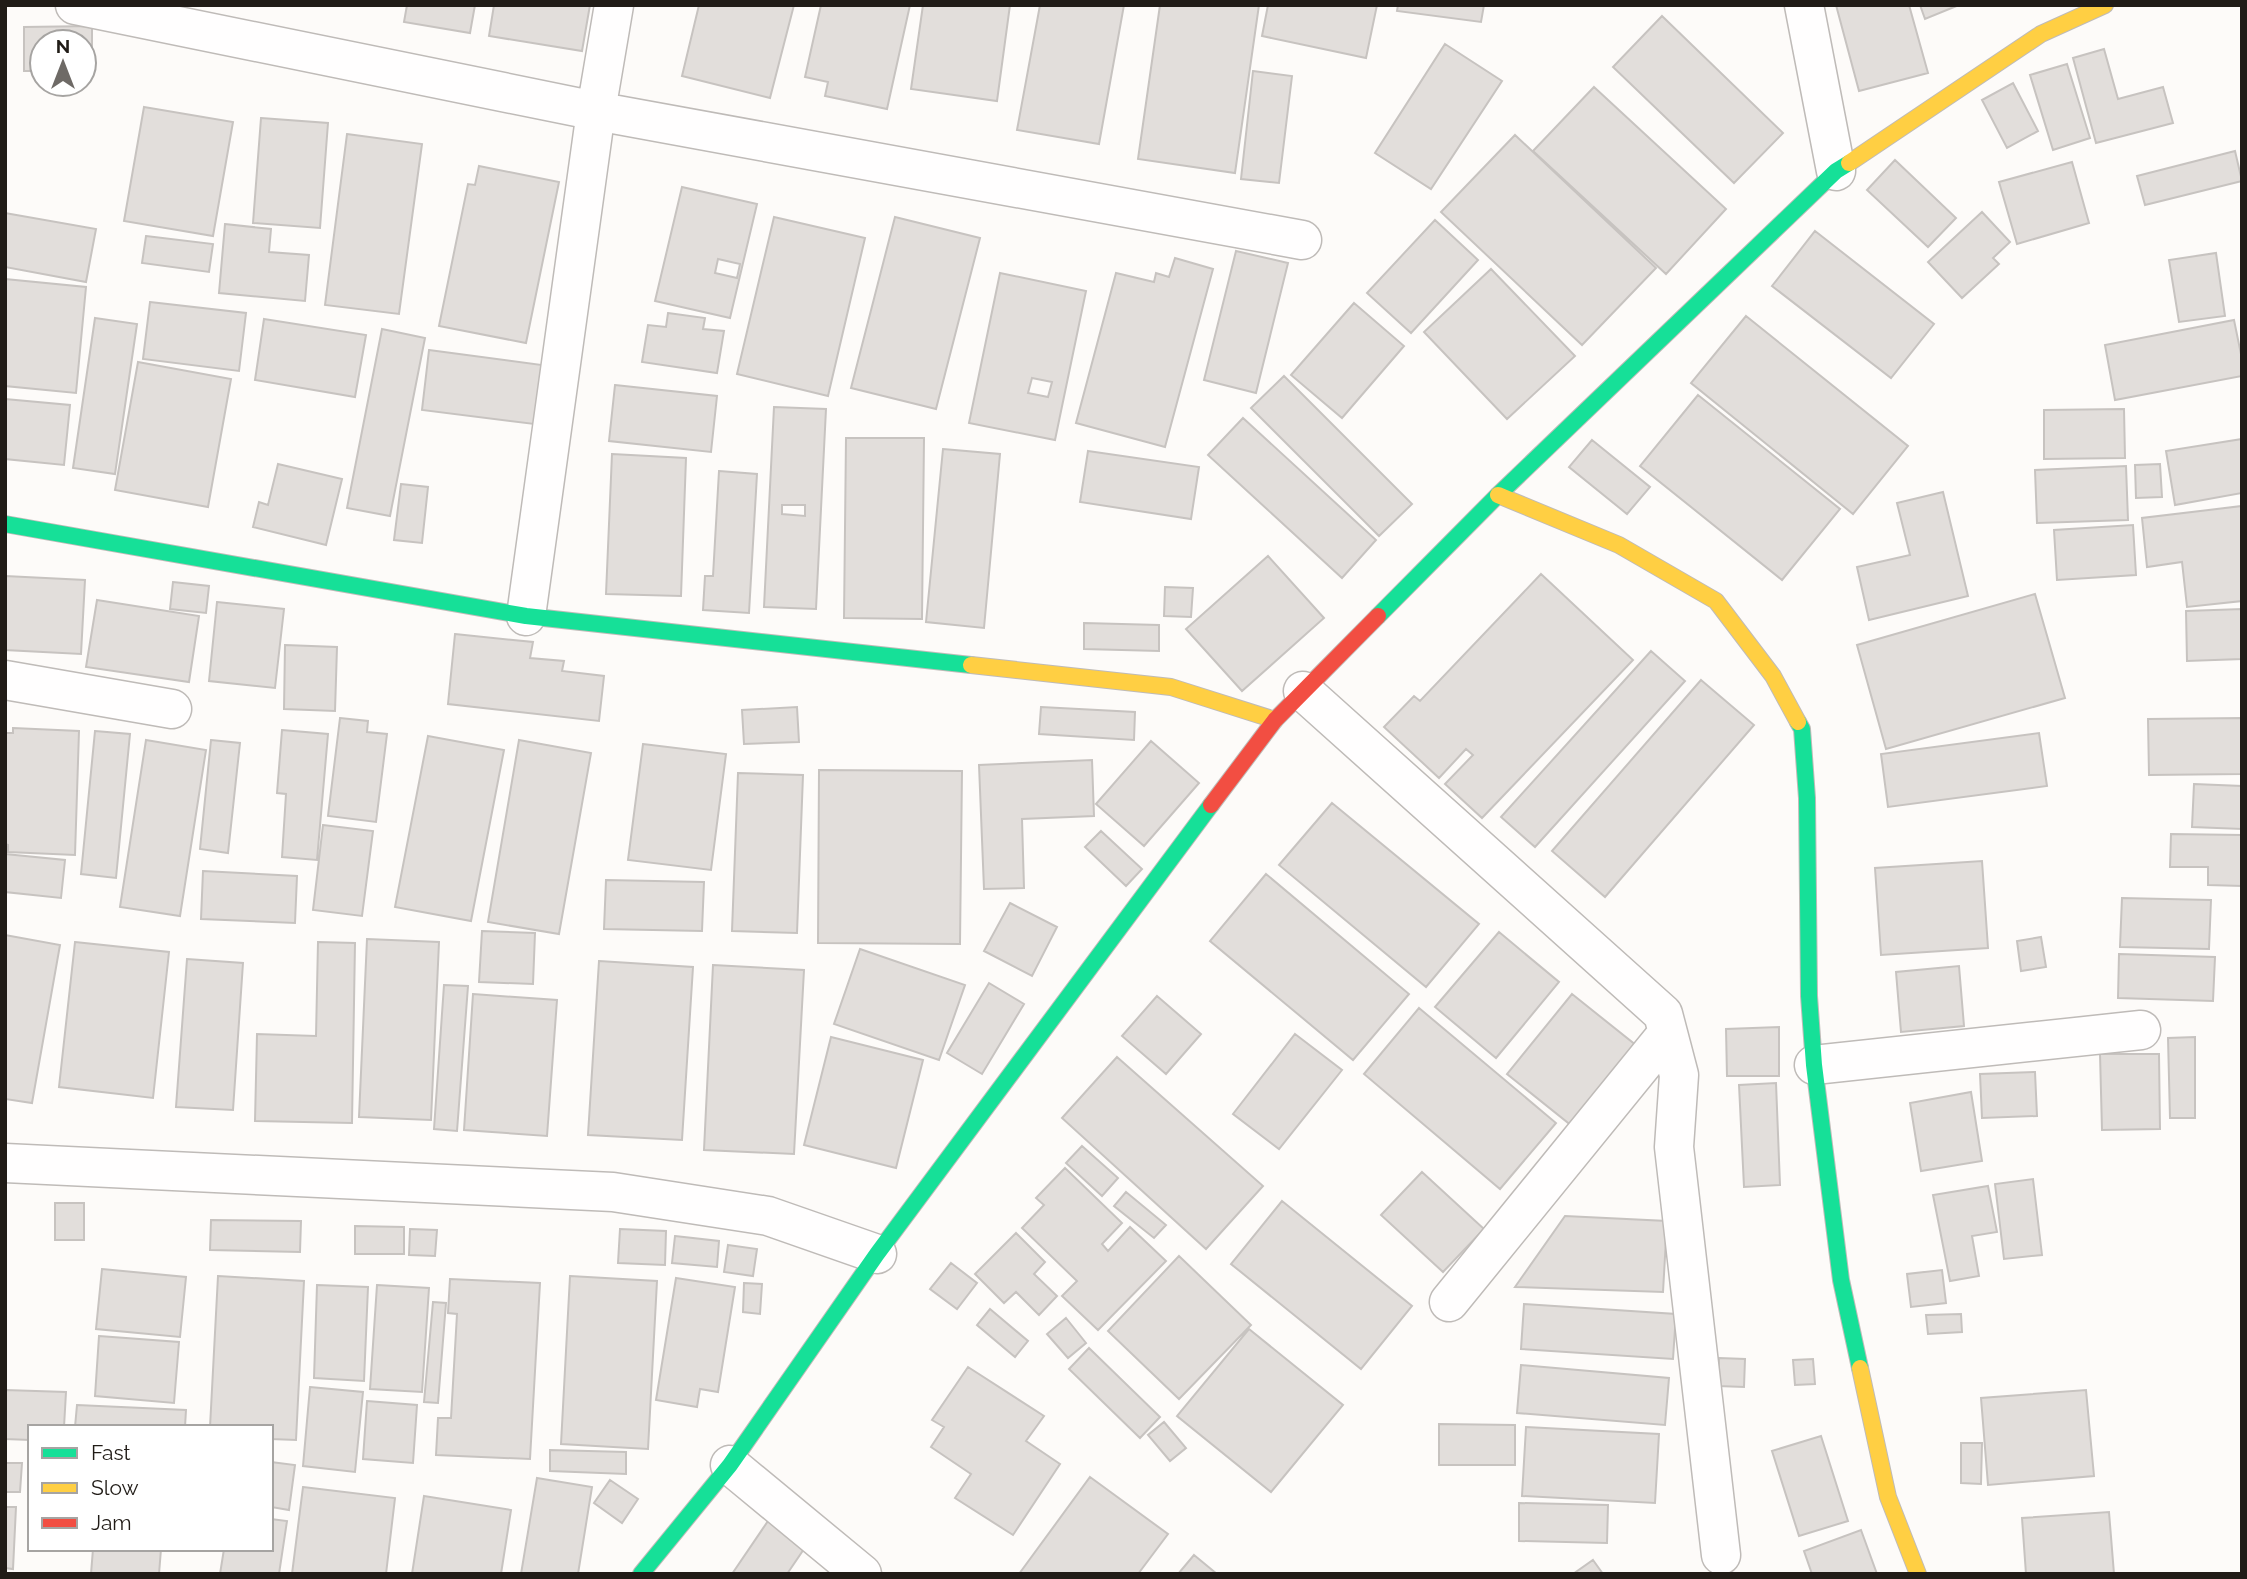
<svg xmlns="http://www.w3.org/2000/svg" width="2247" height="1579" viewBox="0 0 2247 1579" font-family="Raleway,sans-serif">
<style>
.building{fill:#e2dedb;stroke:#c7c3c0;stroke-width:2;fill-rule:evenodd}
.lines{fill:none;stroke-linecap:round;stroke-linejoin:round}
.street-casing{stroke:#bfbbb8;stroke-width:41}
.fast-casing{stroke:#bfbbb8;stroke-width:18}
.slow-casing{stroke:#bfbbb8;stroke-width:18}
.jam-casing{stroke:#bfbbb8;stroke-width:18}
.street{stroke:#fffefe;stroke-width:38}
.fast{stroke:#16e098;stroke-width:16}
.slow{stroke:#ffcf43;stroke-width:16}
.jam{stroke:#f24e42;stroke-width:16}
</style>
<rect width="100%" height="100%" fill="#fdfbf9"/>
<path class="building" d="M407,5h68l-5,28 -66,-11z
M494,5h96l-8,46 -93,-15z
M699,5h95l-24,93 -88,-22z
M821,5h89l-23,104 -62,-13 3,-14 -23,-5z
M923,5h87l-13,96 -86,-12z
M1040,5h84l-25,139 -82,-14z
M1160,5h99l-24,168 -97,-14z
M1268,5h109l-11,53 -104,-22z
M1398,5h86l-3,17 -84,-11z
M1836,5h73l19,68 -69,18z
M1920,5h39l-34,14z
M1662,16l121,117 -49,50 -121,-116z
M92,26v45h-8v-29h-42v29h-18v-44z
M1445,44l57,37 -71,108 -56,-36z
M2104,49l14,50 45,-12 10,36 -77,20 -23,-85z
M2067,64l23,74 -37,12 -23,-75z
M1253,71l39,5 -13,107 -38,-4z
M2013,83l25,48 -31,17 -25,-48z
M1594,87l132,122 -60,65 -133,-123z
M144,107l89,15 -20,114 -89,-15z
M261,118l67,5 -8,105 -67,-5z
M347,134l75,10 -23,170 -74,-9z
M1515,135l141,133 -74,77 -141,-133z
M2235,151l7,30 -97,24 -8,-29z
M1895,160l61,58 -28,29 -61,-57z
M2072,162l17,61 -72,21 -18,-62z
M479,166l80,16 -33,161 -87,-17 29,-142 7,1z
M682,187l75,17 -27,114 -75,-17zM718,259l22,5 -3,14 -22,-5z
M1982,212l28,30 -17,16 6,6 -37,34 -34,-36z
M5,213l91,16 -10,53 -81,-15z
M774,217l91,21 -37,158 -91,-22z
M895,217l85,21 -44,171 -85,-21z
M1435,220l43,40 -67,73 -44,-40z
M225,224l46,5 -2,23 40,3 -4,46 -86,-8z
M1815,231l119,93 -43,54 -119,-92z
M146,236l67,8 -4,28 -67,-9z
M1236,251l52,12 -32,130 -52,-13z
M2216,253l9,63 -46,6 -10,-62z
M1175,258l38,11 -48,178 -89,-24 40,-150 38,9 2,-9 13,4z
M1491,269l84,87 -68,63 -83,-87z
M1000,273l86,18 -31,149 -86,-17zM1032,378l20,4 -4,15 -20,-4z
M5,279l81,8 -10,106 -71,-7z
M150,302l96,11 -7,58 -96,-12z
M1354,303l50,43 -62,72 -51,-43z
M668,313l37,5 -2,11 21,2 -7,42 -75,-11 6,-37 18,2z
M1746,316l162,130 -55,68 -162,-131z
M95,318l42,6 -22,150 -42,-6z
M264,319l102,16 -11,62 -100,-17z
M2234,320l8,39v17l-127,24 -10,-55z
M382,329l43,9 -35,178 -43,-8z
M429,350l113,15 -8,59 -112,-14z
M138,362l93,17 -23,128 -93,-17z
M1284,376l128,128 -33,32 -128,-128z
M615,385l102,11 -6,56 -102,-11z
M1698,395l142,114 -58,71 -142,-114z
M5,399l65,6 -6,60 -59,-6z
M774,407l52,2 -10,200 -52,-2zM782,505h23v11l-23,-2z
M2124,409l1,49 -81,1v-49z
M1243,418l133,122 -34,38 -134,-123z
M846,438h78l-2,181 -78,-1z
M2242,439v54l-67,12 -9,-54z
M1592,440l58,47 -23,27 -58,-47z
M943,449l57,5 -16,174 -58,-6z
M1088,451l111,16 -8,52 -111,-17z
M612,454l74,4 -5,138 -75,-2z
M278,464l64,15 -16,66 -73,-18 6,-25 9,3z
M2160,464l2,33 -26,1 -1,-33z
M2126,466l2,54 -91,3 -2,-53z
M719,471l38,3 -8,139 -46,-3 2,-34h8z
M401,484l27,3 -6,56 -28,-3z
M1943,492l25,104 -99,24 -12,-53 53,-12 -13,-52z
M2242,506v95l-55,6 -5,-45 -35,5 -5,-49z
M2133,525l3,50 -79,5 -3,-50z
M1268,556l56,62 -82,73 -56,-62z
M1541,574l92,86 -151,158 -37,-34 28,-29 -7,-6 -27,29 -55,-51 30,-31 6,5z
M5,576l80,4 -4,74 -76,-4z
M173,582l36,4 -3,27 -36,-4z
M1165,587l28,1 -2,29 -27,-1z
M2035,594l30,104 -179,51 -29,-104z
M97,600l102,16 -10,66 -103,-15z
M217,602l67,7 -9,79 -66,-7z
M2242,609v50l-55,2 -1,-50z
M1084,623l75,2v26l-75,-2z
M455,634l78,8 -3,16 34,3 -2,10 42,5 -5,45 -151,-17z
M285,645l52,2 -2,64 -51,-2z
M1651,651l34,30 -150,166 -34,-30z
M1701,680l53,45 -149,172 -53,-46z
M797,707l2,35 -55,2 -2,-34z
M1041,707l94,5 -1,28 -95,-6z
M340,718l28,3 -1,11 20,2 -11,88 -48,-6z
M2242,718v56l-93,1 -1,-56z
M13,728l66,3 -4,124 -67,-3v-7l-3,-1v-111h8z
M282,730l46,4 -11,126 -35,-3 4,-63 -9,-1z
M95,731l35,3 -14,144 -35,-4z
M2039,733l8,53 -159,21 -7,-53z
M428,736l76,14 -33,171 -76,-14z
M146,740l60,10 -26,166 -60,-9z
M211,740l29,3 -12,110 -28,-4z
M519,740l72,13 -32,181 -71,-12z
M1151,741l48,42 -55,63 -48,-42z
M643,744l83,10 -15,116 -83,-10z
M1092,760l2,56 -72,3 2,69 -40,1 -5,-124z
M819,770l143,1 -2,173 -142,-1z
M738,773l65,2 -6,158 -65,-2z
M2194,784l48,2v43l-50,-2z
M1332,803l147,121 -53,63 -147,-122z
M323,825l50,6 -11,85 -49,-6z
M1101,831l41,38 -16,17 -41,-39z
M2171,834l71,1v51l-34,-1v-18h-38z
M5,854l60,6 -4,38 -56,-6z
M1982,861l6,87 -107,7 -6,-87z
M203,871l94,5 -2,47 -94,-4z
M1266,874l143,120 -56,66 -143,-119z
M606,880l98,2 -2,49 -98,-2z
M2122,898l89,2 -2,49 -89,-2z
M1010,903l47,24 -25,49 -48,-25z
M482,931l53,2 -2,51 -54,-2z
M1499,932l60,50 -63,76 -61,-51z
M5,935l55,10 -28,158 -27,-4z
M2041,937l5,30 -25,4 -4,-30z
M367,939l72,3 -8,178 -72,-3z
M75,942l94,10 -16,146 -94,-11z
M318,942l37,1 -3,180 -97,-2 2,-87 59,2z
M860,949l105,36 -26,75 -105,-36z
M2119,954l96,3 -2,44 -95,-3z
M187,959l56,4 -10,147 -57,-3z
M599,961l94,6 -11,173 -94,-5z
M713,965l91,5 -10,184 -90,-4z
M1959,966l5,60 -63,6 -5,-60z
M989,983l35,21 -42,70 -35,-21z
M444,985l24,1 -11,145 -23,-2z
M473,994l84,6 -10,136 -83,-6z
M1572,994l65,52 -65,80 -65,-52z
M1157,996l44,38 -35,40 -44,-38z
M1419,1008l137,115 -56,66 -136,-115z
M1779,1027v49h-52l-1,-47z
M1295,1034l47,36 -63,79 -46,-35z
M831,1037l92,23 -27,108 -92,-23z
M2195,1037v81h-25l-2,-80z
M2100,1054h59l1,75 -58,1z
M1117,1057l146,129 -57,63 -144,-131z
M2035,1072l2,44 -55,2 -2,-44z
M1776,1083l4,102 -36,2 -5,-102z
M1971,1092l11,69 -61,10 -11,-68z
M1082,1146l36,32 -16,18 -36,-33z
M1065,1168l57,55 -20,21 6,7 22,-24 36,34 -68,69 -36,-34 15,-15 -55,-53 22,-23 -8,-7z
M1422,1172l62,57 -41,43 -62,-57z
M2033,1179l9,76 -38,4 -9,-75z
M1988,1186l9,46 -25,4 7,40 -29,5 -17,-86z
M1126,1192l40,33 -12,13 -40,-32z
M1282,1201l130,105 -51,63 -130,-105z
M55,1203h29v37h-29z
M1565,1216l102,5 -4,71 -148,-5z
M211,1220l90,1 -1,31 -90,-2z
M355,1226l49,1v27h-49z
M410,1229l27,1 -2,26 -26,-1z
M620,1229l46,2 -1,34 -47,-2z
M1016,1233l29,29 -11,12 23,22 -18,19 -23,-23 -12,11 -29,-29z
M675,1236l44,5 -2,26 -45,-4z
M728,1245l29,4 -4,27 -29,-4z
M1179,1256l72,69 -72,74 -71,-68z
M951,1263l26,20 -20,26 -27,-20z
M102,1269l84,8 -6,60 -84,-8z
M1942,1270l4,33 -35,4 -4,-33z
M218,1276l86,5 -8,159 -25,-1v-12h-61z
M570,1276l87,5 -9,168 -87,-5z
M676,1278l59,9 -17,105 -18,-3 -3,18 -41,-7z
M450,1279l90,4 -10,176 -94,-4 2,-37h13l6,-104 -9,-1z
M744,1283l18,1 -2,30 -17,-2z
M317,1285l51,2 -4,94 -50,-3z
M377,1285l52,3 -7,104 -52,-3z
M433,1302l13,1 -8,100 -14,-1z
M1524,1304l152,10 -3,45 -152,-10z
M990,1309l38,32 -13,16 -38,-32z
M1961,1314l1,18 -34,2 -2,-19z
M1066,1318l20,25 -18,15 -21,-24z
M1249,1329l94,76 -72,87 -94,-76z
M99,1336l80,6 -5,61 -79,-7z
M1089,1348l71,69 -20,21 -71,-69z
M1719,1358l26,1 -1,28 -26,-1z
M1813,1359l2,25 -20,1 -2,-25z
M1521,1365l148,13 -4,47 -148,-12z
M968,1367l76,49 -18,25 34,23 -47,71 -58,-37 16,-24 -40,-27 13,-20 -12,-7z
M310,1387l53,5 -8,80 -52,-6z
M5,1390l61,2 -2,35h-34v13l-25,-1z
M2086,1390l8,86 -106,9 -7,-87z
M367,1401l50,4 -4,58 -50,-4z
M77,1405l109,5 -1,17h-110z
M1164,1422l22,26 -16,13 -22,-26z
M1439,1424l76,1v40h-76z
M1526,1427l133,7 -4,69 -133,-7z
M1821,1436l27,85 -49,15 -27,-85z
M1961,1443h21l-1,41 -20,-1z
M550,1450l76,2v22l-76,-3z
M271,1462l24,3 -6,45 -18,-3z
M5,1463h17l-2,29h-15z
M1090,1477l78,57 -30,40h-119z
M537,1478l55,9 -14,87h-57z
M610,1480l28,19 -16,24 -28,-20z
M303,1487l92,11 -9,76h-94z
M424,1496l87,14 -10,64h-89z
M1519,1503l89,2 -1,38 -88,-2z
M5,1507h11l-3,62 -8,-1z
M2109,1512l5,62h-88l-4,-56z
M271,1519l16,2 -8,53h-59l4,-25h47z
M768,1521l38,25 -19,28h-55z
M1861,1530l16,44h-65l-8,-23z
M93,1549h68l-2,25h-68z
M1194,1555l23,19h-39z
M1593,1560l10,14h-30z"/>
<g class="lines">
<g class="street-casing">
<path id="street" d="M75,5l521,106 706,129
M1804,5l32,166
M526,616l70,-505 18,-106
M5,680l167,29
M1303,691l360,323 16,61 -5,72 47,408
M1814,1065l327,-35
M5,1163l608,29 155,24 109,38
M1449,1302l218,-268
M730,1465l132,109"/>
</g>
<g class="fast-casing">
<path id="fast" d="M5,524l521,92 445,49
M1378,616l120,-121 338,-324 13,-8
M1798,722l4,7 5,69 2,198 5,69 27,215 19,88
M641,1574l89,-109 147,-211 334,-449"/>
</g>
<g class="slow-casing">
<path id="slow" d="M1849,163l192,-129 64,-29
M1498,495l121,50 97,56 57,75 25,46
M971,665l200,22 104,33
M1860,1368l28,129 30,77"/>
</g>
<g class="jam-casing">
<path id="jam" d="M1211,805l64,-85 103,-104"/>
</g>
<use href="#street" class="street"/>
<use href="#fast" class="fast"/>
<use href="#slow" class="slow"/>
<use href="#jam" class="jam"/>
</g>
<rect width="2247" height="1579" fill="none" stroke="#211c17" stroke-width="14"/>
<rect x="28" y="1425" width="245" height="126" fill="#ffffff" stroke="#a6a4a2" stroke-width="2"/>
<rect x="42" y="1448" width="35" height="10" fill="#16e098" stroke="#a6a4a2" stroke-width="2"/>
<text x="91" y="1460" font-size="21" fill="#211c17">Fast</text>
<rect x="42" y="1483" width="35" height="10" fill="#ffcf43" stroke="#a6a4a2" stroke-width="2"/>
<text x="91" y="1495" font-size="21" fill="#211c17">Slow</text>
<rect x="42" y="1518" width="35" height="10" fill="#f24e42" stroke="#a6a4a2" stroke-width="2"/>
<text x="91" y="1530" font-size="21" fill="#211c17">Jam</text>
<g transform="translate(63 63)"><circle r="33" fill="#ffffff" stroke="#a6a4a2" stroke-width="2"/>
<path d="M0-5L12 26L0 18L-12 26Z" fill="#6e6a66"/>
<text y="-10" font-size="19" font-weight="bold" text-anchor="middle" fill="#211c17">N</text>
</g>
</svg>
